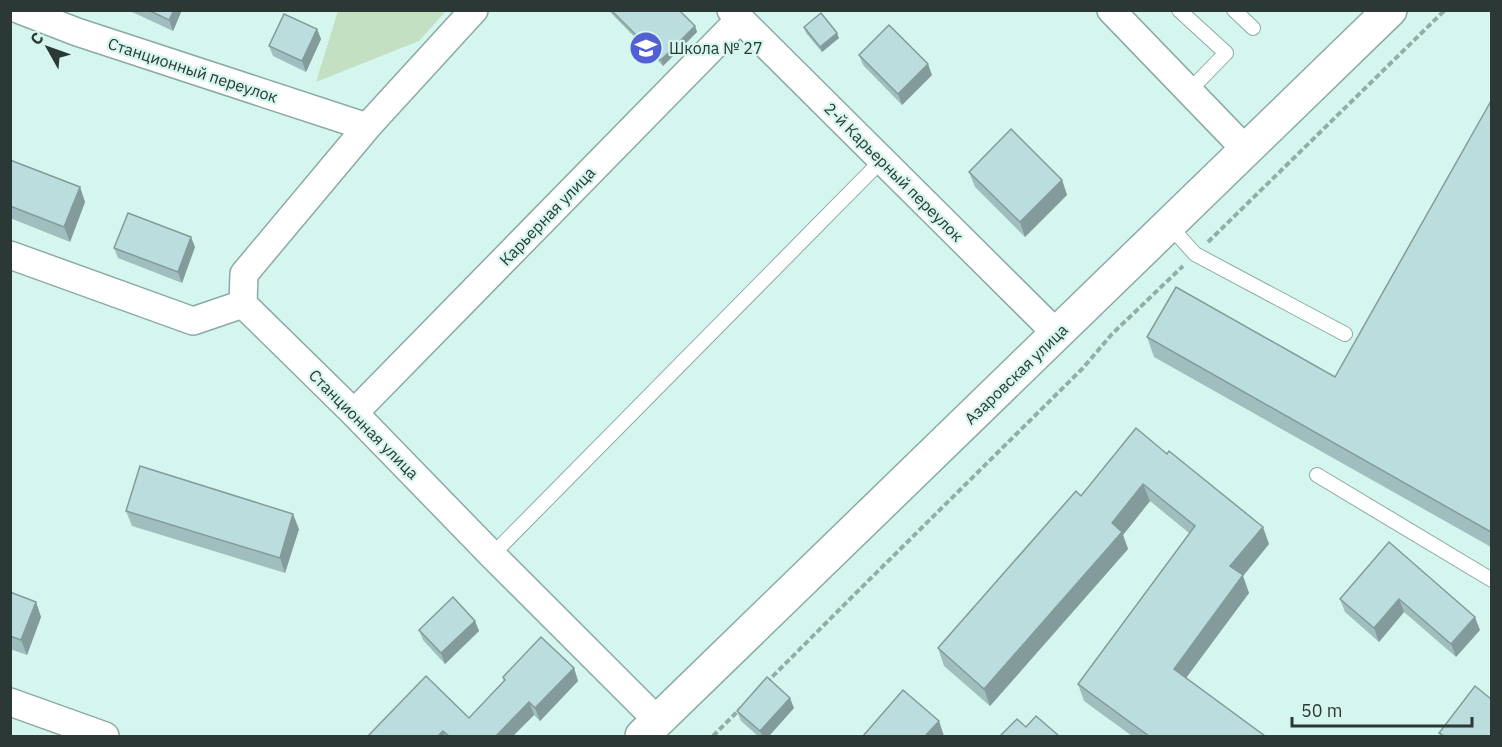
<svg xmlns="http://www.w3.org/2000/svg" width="1502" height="747" viewBox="0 0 1502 747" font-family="'IBM Plex Sans',sans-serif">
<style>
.green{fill:#c4e0c2}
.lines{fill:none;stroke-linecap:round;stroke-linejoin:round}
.lane-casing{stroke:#8baaa4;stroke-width:16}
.street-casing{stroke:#8baaa4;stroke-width:30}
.secondary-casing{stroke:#8baaa4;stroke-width:36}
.path{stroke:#93ada7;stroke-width:4;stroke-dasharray:6 3;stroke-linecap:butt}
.lane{stroke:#fff;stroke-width:14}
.street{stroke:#fff;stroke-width:27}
.secondary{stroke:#fff;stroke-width:33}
.wall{fill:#a1bebf}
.shaded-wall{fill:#839b9b}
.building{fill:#bbddde;stroke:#839b9b;stroke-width:1.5}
.labels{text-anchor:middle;stroke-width:4.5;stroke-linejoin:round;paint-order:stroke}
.poi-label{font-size:16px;fill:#2b3835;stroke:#d5f6ef;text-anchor:start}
.street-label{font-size:16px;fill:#2b3835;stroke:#d5f6ef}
</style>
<rect width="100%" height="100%" fill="#d5f6ef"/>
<path class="green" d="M338,11v-1l108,1 -27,30 -103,41z"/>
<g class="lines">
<g class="lane-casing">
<path id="lane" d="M1179,10l47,43 -37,38
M1234,10l19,18
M1169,225l26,29 150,80
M1317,475l175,105
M492,555l390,-395"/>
</g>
<g class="street-casing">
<path id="street" d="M20,10l57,22 290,95
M731,10l326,324
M1111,10l135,140
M10,255l183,66 50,-17 111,109 138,142 166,166
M243,304l1,-30 123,-147 107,-117
M354,413l386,-394
M10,702l95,34"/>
</g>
<g class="secondary-casing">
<path id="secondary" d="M642,736l748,-726"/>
</g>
<path class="path" d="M1208,242l237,-232
M766,683l100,-100 217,-215 29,-34 71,-68
M713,736l27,-27"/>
<use href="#lane" class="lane"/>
<use href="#street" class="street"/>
<use href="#secondary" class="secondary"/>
</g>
<path class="wall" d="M131,10h51l-9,21 -41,-19z
M608,10h71l16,16 2,6 -34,34z
M804,27l35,11 -17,14 -16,-19z
M317,29l4,10 -15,33 -33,-16 -4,-10z
M859,55l73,20 -30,30 -39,-40z
M1491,101v446l-337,-190 -7,-20 188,40z
M10,160l70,27 5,15 -15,40 -60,-24z
M969,172l93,8 5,15 -42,42 -50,-50z
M195,247l-13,36 -64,-25 -4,-10z
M1136,428l133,116 -26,32 6,17 -63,85 79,58h-133l-48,-35 -6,-17 111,-151 -39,-32 -27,34 5,14 -138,157 -46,-40 -6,-18 143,-152z
M126,511l173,18 -14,44 -153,-47z
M1389,542l91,88 -24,27 -52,-45 -25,30 -34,-30 -5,-13z
M10,592l26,10 5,15 -14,38 -17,-6z
M475,621l4,10 -34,33 -22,-24 -4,-10z
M574,668l4,13 -38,40 -6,-6 -21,21h-145l101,-18 35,-37 -1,-4z
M794,708l-25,28h-11l-17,-15 -4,-10z"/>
<path class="shaded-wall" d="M174,10h8l-9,21 -4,-11z
M695,26l2,6 -34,34 -2,-6z
M317,29l4,10 -15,33 -4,-11z
M837,33l2,5 -17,14 -2,-5z
M928,64l4,11 -30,30 -4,-11z
M1062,180l5,15 -42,42 -5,-15z
M80,187l5,15 -15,40 -6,-15z
M191,237l4,10 -13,36 -4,-11z
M1143,484l7,17 -27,34 5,14 -138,157 -6,-17 128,-166z
M293,514l6,15 -14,44 -5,-15z
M1263,527l6,17 -26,32 6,17 -69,93 -6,-17 56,-103z
M1399,599l5,13 -25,30 -5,-14z
M36,602l5,15 -14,38 -6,-15z
M1475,617l5,13 -24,27 -5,-13z
M475,621l4,10 -34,33 -4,-11z
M574,668l4,13 -38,40 -5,-13z
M790,698l4,10 -25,28h-7l-2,-5z
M529,702l5,13 -21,21h-17z
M939,721l5,15h-19z
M443,731l2,5h-7z"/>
<path class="building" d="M148,10h26l-5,10z
M611,10h68l16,16 -34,34z
M821,13l16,20 -17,14 -16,-20z
M284,14l33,15 -15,32 -33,-15z
M889,25l39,39 -30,30 -39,-39z
M1491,101v431l-344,-195 29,-50 159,90z
M1011,129l51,51 -42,42 -51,-50z
M10,160l70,27 -16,40 -54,-21z
M128,213l63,24 -13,35 -64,-24z
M1136,428l31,26 2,-3 94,76 -33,39 13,9 -69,94 91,67h-116l-71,-52 117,-158 -52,-42 -31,39 10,9 -138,157 -46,-41 138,-157 5,5z
M140,466l153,48 -13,44 -154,-47z
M1389,542l86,75 -24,27 -52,-45 -25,29 -34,-29z
M10,592l26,10 -15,38 -11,-4z
M453,597l22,24 -34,32 -22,-23z
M541,637l33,31 -39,40 -6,-6 -33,34h-47l-6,-5 -5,5h-70l58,-60 43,42 36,-38 -2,-3z
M767,677l23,21 -30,33 -23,-20z
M1475,686l16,13v37h-47l-5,-3z
M903,690l36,31 -14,15h-62z
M1036,716l23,20h-59l17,-17 9,8z"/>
<defs>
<g id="school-disc" transform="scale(1.725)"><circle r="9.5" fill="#5260d6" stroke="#d5f6ef"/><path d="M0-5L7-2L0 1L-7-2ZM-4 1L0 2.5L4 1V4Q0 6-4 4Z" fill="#fff"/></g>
</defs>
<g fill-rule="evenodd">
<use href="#school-disc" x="646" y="48"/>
</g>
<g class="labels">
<g class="poi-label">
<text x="669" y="54">Школа № 27</text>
</g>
<g class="street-label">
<text transform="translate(193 70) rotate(18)" y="6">Станционный переулок</text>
<text transform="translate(894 172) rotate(45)" y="6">2-й Карьерный переулок</text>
<text transform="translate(547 216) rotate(-46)" y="6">Карьерная улица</text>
<text transform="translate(1016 374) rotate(-44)" y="6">Азаровская улица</text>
<text transform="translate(364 424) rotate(45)" y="6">Станционная улица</text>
</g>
</g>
<rect width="1502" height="747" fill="none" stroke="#2b3835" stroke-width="24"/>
<g transform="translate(48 48) rotate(310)" stroke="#d5f6ef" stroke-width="4.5" paint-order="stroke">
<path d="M0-4.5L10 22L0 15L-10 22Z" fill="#2b3835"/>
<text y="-9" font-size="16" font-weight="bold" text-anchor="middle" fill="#2b3835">С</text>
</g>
<path d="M1292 717v9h180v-9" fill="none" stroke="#2b3835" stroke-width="3"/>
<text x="1301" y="717" font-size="18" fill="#2b3835" stroke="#d5f6ef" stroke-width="4.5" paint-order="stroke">50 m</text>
</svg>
